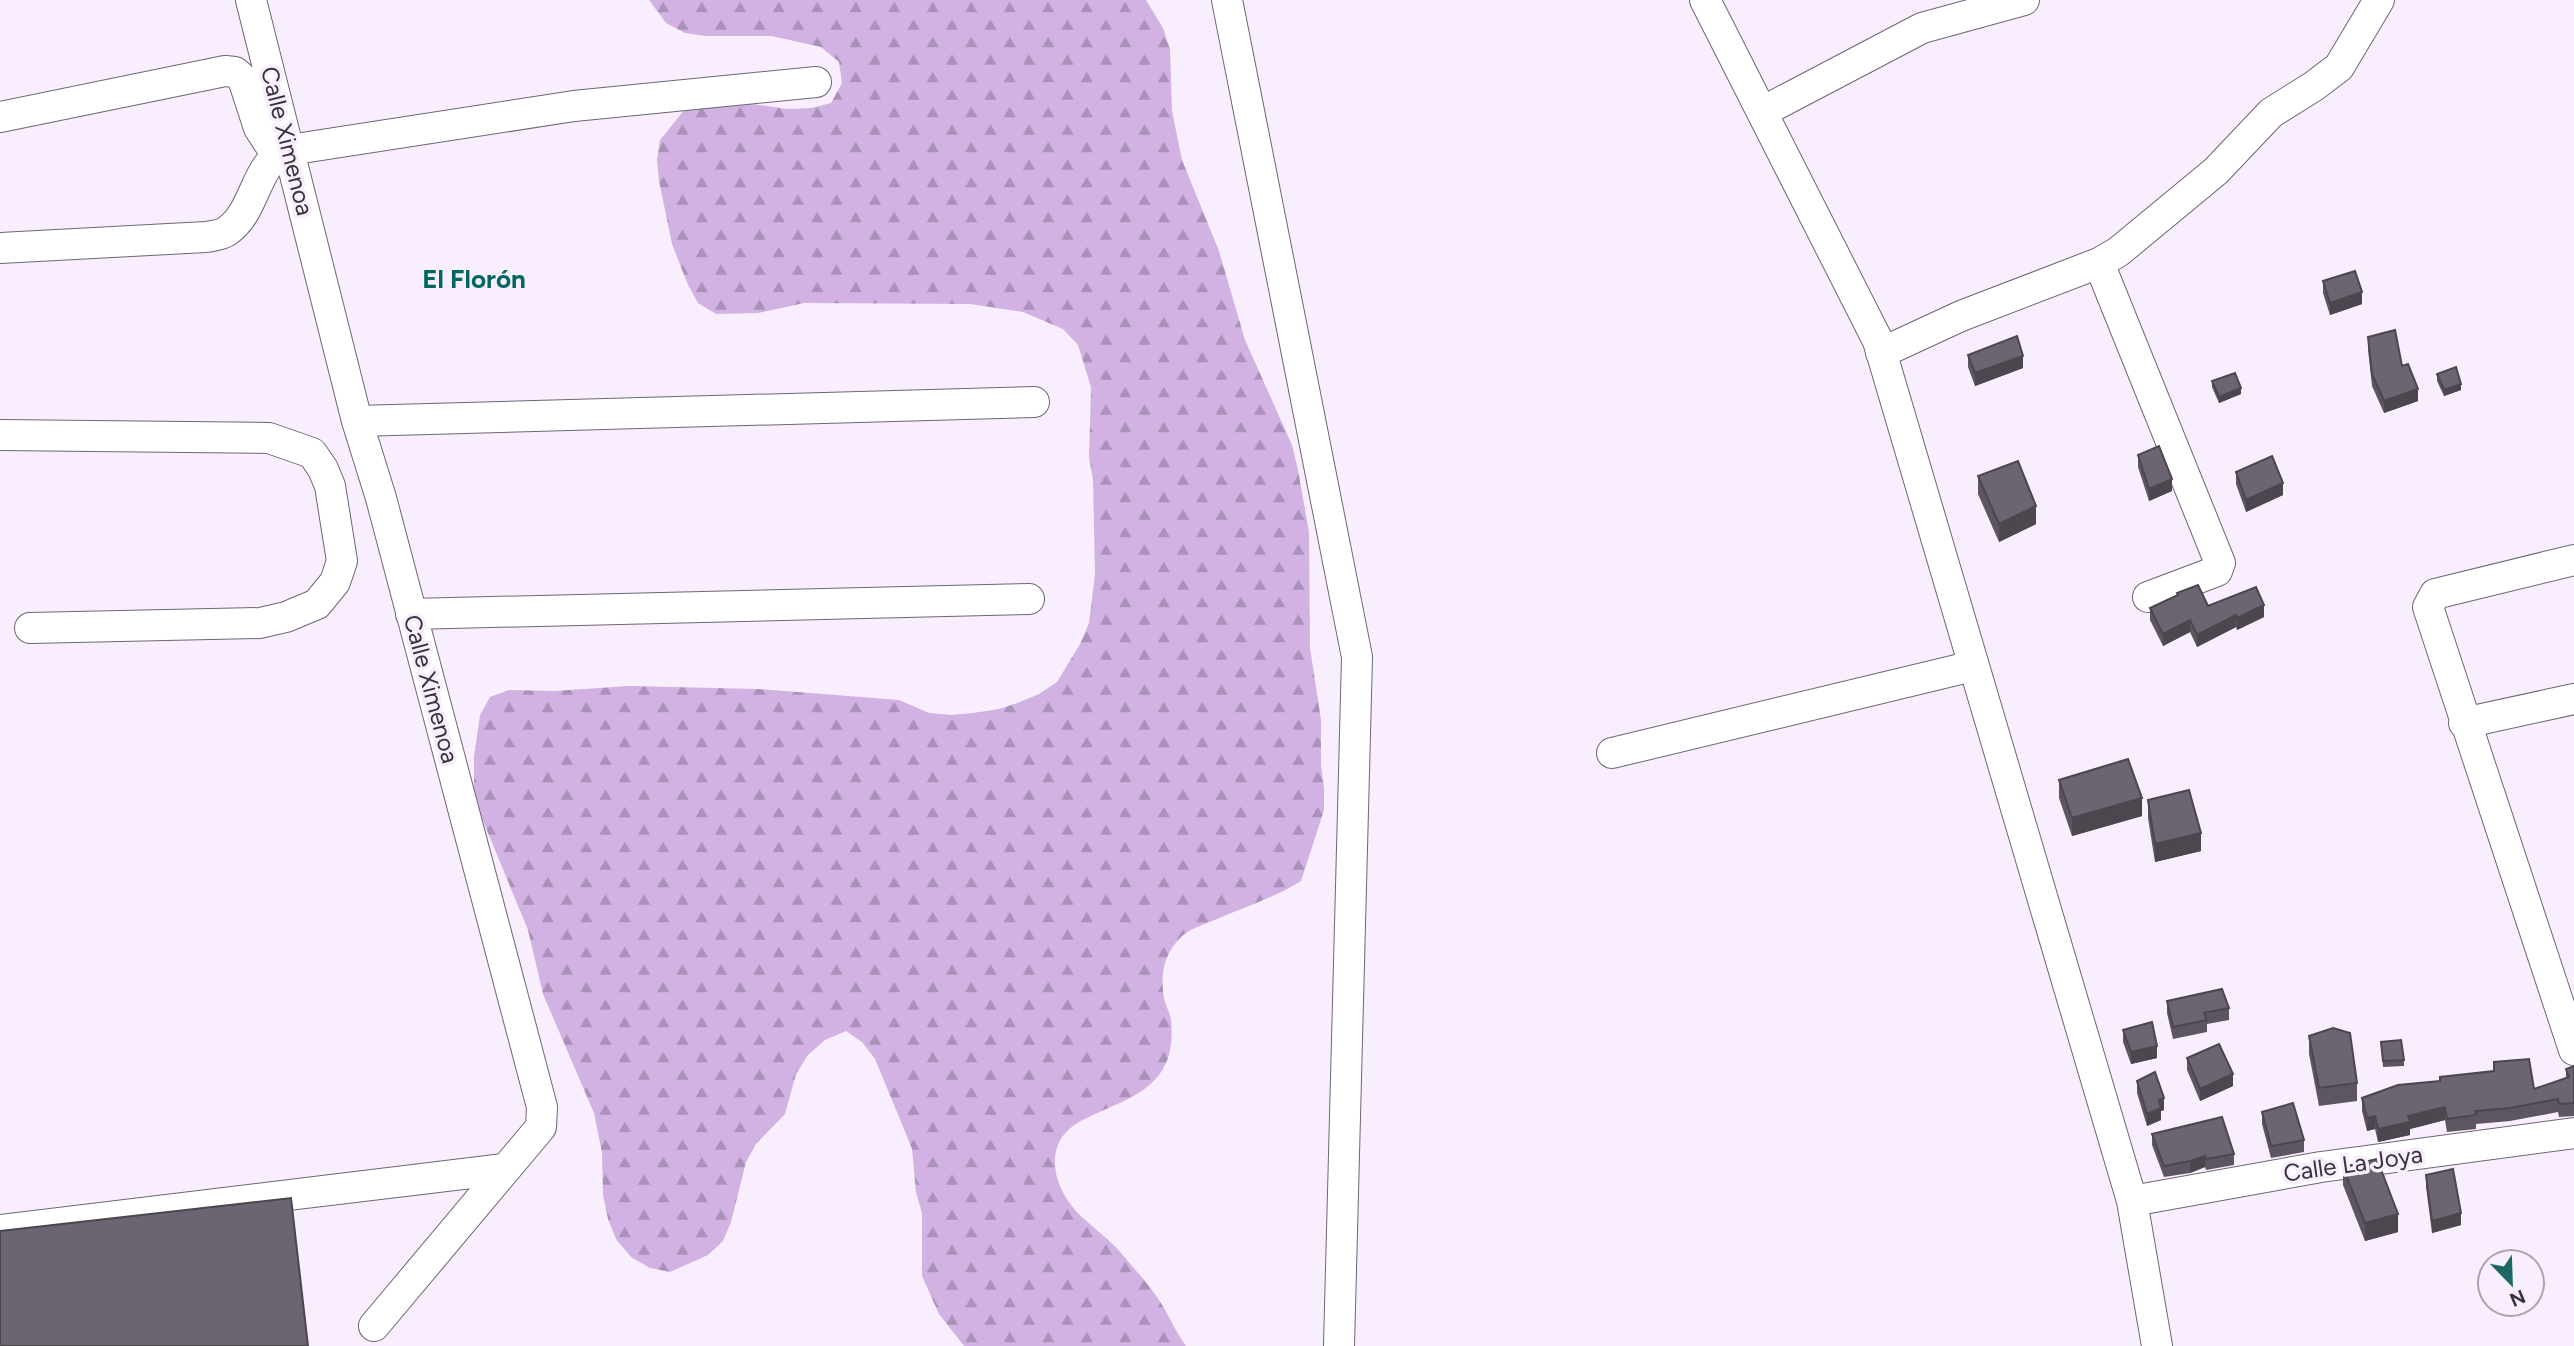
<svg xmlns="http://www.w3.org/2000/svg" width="2574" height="1346" viewBox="0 0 2574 1346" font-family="Figtree,sans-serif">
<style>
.forest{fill:url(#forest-firs)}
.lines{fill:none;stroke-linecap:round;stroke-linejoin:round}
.minor-casing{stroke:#6e6673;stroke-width:32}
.minor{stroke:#fff;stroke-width:30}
.wall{fill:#5d5661}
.shaded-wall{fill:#4c464f}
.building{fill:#6c6471;stroke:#4c464f;stroke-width:2}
.labels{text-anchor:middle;stroke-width:7;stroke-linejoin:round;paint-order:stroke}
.street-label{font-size:24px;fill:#373339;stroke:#f8eefe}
.neighbourhood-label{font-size:26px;font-weight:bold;fill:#006661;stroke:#f8eefe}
</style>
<defs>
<pattern id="forest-firs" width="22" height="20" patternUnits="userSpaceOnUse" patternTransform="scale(1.75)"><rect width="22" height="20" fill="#d1b2e3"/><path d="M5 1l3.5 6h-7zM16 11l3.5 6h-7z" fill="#aa91b9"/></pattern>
</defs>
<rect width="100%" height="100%" fill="#f8eefe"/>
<path class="forest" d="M649,0h497l17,28 7,21 2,62 10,49 37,91 26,89 47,105 6,25 11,62 1,116 11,72v46l3,22v22l-23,71c-24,15 -50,24 -77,35 -13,6 -32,11 -43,21 -15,15 -20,32 -18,53 0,9 4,17 7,25 3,13 2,36 -4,48 -16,36 -60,42 -90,61 -33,21 -23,62 0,87 16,17 36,29 50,48 11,13 24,27 33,41 10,15 16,31 27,46h-222l-25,-32 -17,-38v-63l-6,-21 -4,-43 -8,-20 -29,-70 -13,-17 -16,-11 -21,9 -17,15 -12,19 -11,40 -29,30 -10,18 -15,60 -8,19 -15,14 -38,17 -20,-4 -19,-11 -15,-18 -8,-20 -5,-24 -1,-42 -8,-40 -51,-119 -15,-64 -54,-131v-42l6,-42 10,-18 19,-7 45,1 75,-5 129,3 141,11 30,13 22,2 22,-2 26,-4 21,-7 19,-8 18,-12 23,-38 9,-21 6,-49 -2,-94 -4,-23 2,-70 -13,-42 -15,-16 -40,-17 -53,-8 -166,-1 -46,10 -42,1 -18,-11 -10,-18 -16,-41 -13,-63 -2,-20 3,-21 30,-37 22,-5 75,11 24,-1 20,-5 11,-20 -3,-21 -18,-15 -49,-11h-66l-21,-3 -19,-10z"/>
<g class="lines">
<g class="minor-casing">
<path id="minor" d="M251,0l106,421 24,77 161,609 -1,20 -167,199
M1227,0l130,657 -18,689
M1705,0l173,341 254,860 25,145
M1762,112l160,-84 102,-28
M0,117l225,-46 10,1 8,7 16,49 17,26
M0,248l206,-11c6,-1 16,-2 21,-6 30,-20 27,-70 62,-81l285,-44 242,-24
M2099,263l19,-11 98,-81 55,-58 43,-27 25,-19 40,-67
M1881,353l80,-37 138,-53 121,300 -3,8 -69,26
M357,421l677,-19
M0,435l269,3 43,15 11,16 7,17 12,75 -7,21 -18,22 -31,13 -26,6 -230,5
M2574,560l-139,34 -7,13 146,443
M411,614l618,-15
M2464,723l110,-24
M1612,753l361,-87
M2132,1201l189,-34 253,-34
M0,1230l504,-61"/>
</g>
<use href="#minor" class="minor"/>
</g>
<path class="wall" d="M2323,281l39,23 -32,11 -7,-22z
M2368,337l34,29 16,35 -34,12 -12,-27 -4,-37z
M1968,355l55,13 -48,18 -7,-19z
M2437,374l24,16 -17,6 -7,-15z
M2212,381l29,13 -22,9 -7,-16z
M2138,455l34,36 -23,10 -11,-34z
M2236,472l47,23 -37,17 -10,-28z
M1978,476l58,48 -37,18 -21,-48z
M2177,593l31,13 56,11 -27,13 -1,-3 -39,20 -7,-15 -27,14 -13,-26v-12l27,-12z
M2059,780l83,36 -70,20 -13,-38z
M2148,800l53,51 -46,11 -7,-44z
M2167,1001l62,7v12l-22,4v8l-34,7 -6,-26z
M2123,1030l34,28 -26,6 -8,-22z
M2309,1036l48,47v18l-38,5 -10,-52z
M2381,1042l23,18v6l-21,1z
M2187,1058l46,28 -33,15 -13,-31z
M2574,1066v50l-15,1 -1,-5 -48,9 -34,3v5l-29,3 -2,-12 -35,9v6l-32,7 -3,-13 -8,2 -5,-20v-13l78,-17v-4l94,12 32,-11v-9z
M2137,1081l27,29 -3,1v9l-14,6 -10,-33z
M2262,1112l42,28v12l-33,6 -9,-34z
M2152,1134l82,20v11l-28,5 -1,-3 -15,6 -26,4 -12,-32z
M2343,1167l55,65 -33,9 -22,-56z
M2426,1175l35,50 -29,8 -6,-46z"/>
<path class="shaded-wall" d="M2362,292v12l-32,11v-12z
M2023,356v12l-48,18v-13z
M2461,384v6l-17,6v-6z
M2241,388v6l-22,9v-6z
M2418,389v12l-34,12v-12z
M2172,479v12l-23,10v-12z
M2283,483v12l-37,17v-12z
M2036,506v18l-37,18v-18z
M2264,605v12l-27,13v-12z
M2236,615v12l-39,20v-12z
M2190,620v12l-27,14v-12z
M2142,798v18l-70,20v-18z
M2201,833v18l-46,11v-18z
M2157,1046v12l-26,6v-12z
M2233,1074v12l-33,15v-12z
M2164,1098v12l-3,1v9l-14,6v-12l12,-14z
M2445,1107v13l-35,9v6l-32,7v-13l30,-13z
M2375,1116v13l-8,2v-13z
M2205,1156v11l-15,6v-12z
M2461,1213v12l-29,8v-12z
M2398,1214v18l-33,9v-18z"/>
<path class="building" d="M2355,271l7,21 -32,11 -7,-22z
M2395,330l7,36 6,-2 10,25 -34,12 -12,-27 -4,-37z
M2017,336l6,20 -48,17 -7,-18z
M2456,367l5,17 -17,6 -7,-16z
M2235,373l6,15 -22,9 -7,-16z
M2159,446l13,33 -23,10 -11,-34z
M2272,456l11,27 -37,17 -10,-28z
M2018,461l18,45 -37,18 -21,-48z
M2198,585l10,21 48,-19 8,18 -27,13 -1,-3 -39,20 -7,-15 -27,14 -13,-26 28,-13 -1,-2z
M2128,759l14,39 -70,20 -13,-38z
M2189,790l12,43 -46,11 -7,-44z
M2222,989l7,19 -25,5 3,7 -34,7 -6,-26z
M2152,1022l5,24 -26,6 -8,-22z
M2333,1028l17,5 7,50 -38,5 -10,-52z
M2401,1040l3,20 -21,1 -2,-19z
M2219,1044l14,30 -33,15 -13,-31z
M2529,1059l5,30 35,-12 -3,-8 8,-3v37l-15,1 -1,-5 -48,9 -35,3 1,4 -29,4 -2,-12 -37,9 2,6 -32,7 -3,-13 -8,2 -5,-20 36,-13 42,-4v-4l54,-6v-9z
M2155,1072l9,26 -5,2 2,8 -14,6 -10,-33z
M2293,1103l11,37 -33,6 -9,-34z
M2222,1117l12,37 -28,5 -1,-3 -15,5 -26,5 -12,-32z
M2377,1159l21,55 -33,9 -22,-56z
M2453,1169l8,44 -29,8 -6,-46z
M291,1198l17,148h-308v-115z"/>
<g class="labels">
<g class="street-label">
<text transform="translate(287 141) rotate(76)" y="8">Calle Ximenoa</text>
<text transform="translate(431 689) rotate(75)" y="8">Calle Ximenoa</text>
<text transform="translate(2353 1164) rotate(-8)" y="8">Calle La Joya</text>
</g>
<g class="neighbourhood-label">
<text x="474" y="288">El Florón</text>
</g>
</g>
<g transform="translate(2511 1283) rotate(157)"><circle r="33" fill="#f8eefe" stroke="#aba3af" stroke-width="2"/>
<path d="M0-5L12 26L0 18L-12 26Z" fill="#1d6863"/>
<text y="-10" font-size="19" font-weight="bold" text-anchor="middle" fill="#373339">N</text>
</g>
</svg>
